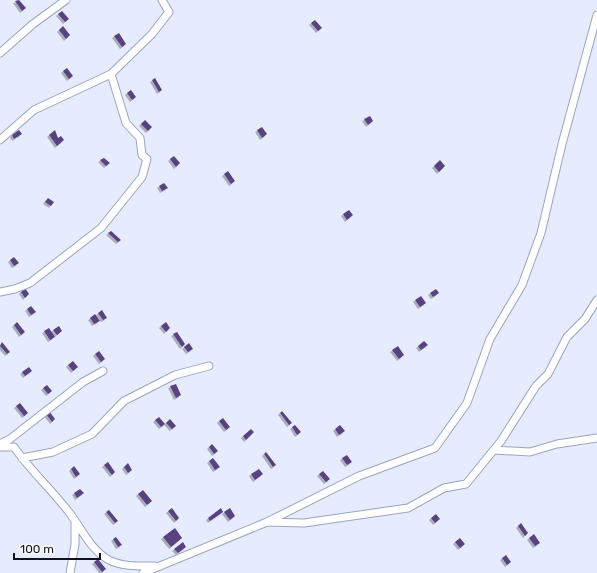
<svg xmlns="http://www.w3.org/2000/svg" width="597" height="573" viewBox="0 0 597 573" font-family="Rubik,sans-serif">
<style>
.building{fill:#594280;filter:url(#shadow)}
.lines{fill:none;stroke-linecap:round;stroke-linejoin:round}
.minor-casing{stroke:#9ba4c0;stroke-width:9}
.minor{stroke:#fff;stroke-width:7}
</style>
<defs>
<filter id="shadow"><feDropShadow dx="-2" dy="2" stdDeviation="0" flood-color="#0004"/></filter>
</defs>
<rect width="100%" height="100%" fill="#e6ecfe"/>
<path class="building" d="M19,0l7,8 -4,3 -7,-10z
M62,11l7,8 -4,3 -7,-8z
M315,20l7,8 -4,3 -7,-8z
M63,26l7,9 -4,4 -7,-9z
M119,33l7,11 -4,3 -8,-11z
M67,68l6,8 -4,3 -6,-8z
M155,78l7,12 -3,2 -7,-12z
M131,90l5,7 -4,3 -5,-7z
M370,116l3,5 -5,4 -4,-6z
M145,120l7,7 -4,4 -7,-7z
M262,127l5,7 -5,4 -5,-8z
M19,130l3,4 -8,5 -2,-4z
M55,130l3,8 3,-2 3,4 -7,6 -8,-11z
M174,156l6,7 -4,4 -6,-8z
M104,158l6,5 -4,3 -6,-6z
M440,160l5,6 -6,6 -5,-6z
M228,171l7,10 -4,3 -7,-10z
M164,183l4,5 -6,3 -3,-5z
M48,198l6,4 -3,4 -6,-4z
M349,210l4,5 -6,5 -4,-6z
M111,231l10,9 -3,2 -10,-9z
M14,257l5,6 -5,3 -4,-6z
M25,288l4,6 -4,4 -4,-6z
M436,289l3,4 -6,4 -3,-4z
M421,296l5,7 -6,4 -5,-7z
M31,306l5,6 -5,3 -4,-6z
M102,310l5,8 -4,2 -5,-7z
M95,314l5,7 -6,3 -4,-6z
M17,322l8,10 -4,3 -7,-10z
M166,322l4,6 -4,4 -5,-6z
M59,326l3,5 -5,4 -4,-5z
M49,328l6,9 -5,3 -6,-9z
M177,332l8,12 -3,3 -9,-13z
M424,341l4,4 -7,5 -3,-4z
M2,342l8,10 -3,2 -7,-8z
M189,343l4,6 -5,3 -4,-5z
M398,346l6,9 -5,4 -7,-9z
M99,351l6,8 -4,3 -6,-8z
M73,361l5,6 -5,4 -5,-6z
M29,367l3,4 -7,5 -3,-4z
M176,384l5,11 -5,3 -6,-12z
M47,385l5,6 -4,3 -5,-6z
M20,403l8,10 -4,3 -8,-10z
M49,411l6,8 -3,3 -6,-8z
M282,411l10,12 -3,2 -9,-12z
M159,417l6,7 -4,3 -6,-7z
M223,418l7,9 -4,3 -7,-9z
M170,419l6,7 -4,3 -6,-6z
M295,425l6,7 -4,3 -5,-8z
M340,425l5,6 -6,4 -4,-6z
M251,429l3,3 -8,8 -3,-4z
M212,444l6,7 -4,3 -5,-7z
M266,452l10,13 -3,2 -9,-13z
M347,455l5,7 -5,3 -5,-7z
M213,458l7,9 -5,3 -6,-9z
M108,462l7,10 -3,3 -8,-10z
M128,463l4,7 -4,3 -4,-6z
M74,466l6,8 -4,3 -5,-8z
M259,469l4,5 -8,6 -4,-6z
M323,471l7,8 -4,3 -7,-8z
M80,489l4,4 -7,5 -3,-5z
M143,490l9,11 -5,4 -9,-11z
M172,508l7,10 -3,3 -8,-10z
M221,508l2,4 -13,9 -2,-3z
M230,508l5,8 -5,4 -6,-8z
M109,510l9,11 -3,2 -9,-11z
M436,514l4,5 -5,4 -4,-5z
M521,523l7,10 -3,3 -7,-10z
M175,528l7,10 -11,9 -8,-10z
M534,534l6,9 -5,3 -6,-8z
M116,537l6,8 -4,2 -5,-8z
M460,538l5,6 -5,4 -5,-6z
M183,542l3,5 -8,6 -4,-4z
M506,555l5,7 -4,3 -5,-7z
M98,559l8,10 -4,3 -8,-10z"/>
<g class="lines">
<g class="minor-casing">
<path id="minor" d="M0,53l33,-29 33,-24
M0,140l34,-30 77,-36
M0,292l15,-3 15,-6 71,-55 41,-51 5,-18 -5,-4 -2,-17 -14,-15 -15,-49 41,-40 17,-22 -7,-12
M0,444l10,-5 73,-57 20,-11
M0,447h14c16,23 37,42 54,64 13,16 22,39 41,49 14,7 31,6 46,6
M494,450l36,2 27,-8 40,-6
M22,458l31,-6 39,-18 32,-33 51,-26 34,-9
M267,522l92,-46 76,-28 32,-45 23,-64 32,-54 19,-52 21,-89 35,-129
M70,573l5,-29v-22
M143,573l124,-51 37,1 104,-15 36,-20 22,-4 35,-43 35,-55 12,-12 19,-37 18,-18 12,-19"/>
</g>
<use href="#minor" class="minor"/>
</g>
<path d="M14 553v6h86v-6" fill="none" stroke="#11141e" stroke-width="2"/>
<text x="20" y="553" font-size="12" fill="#11141e" stroke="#f9f9f9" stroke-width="3" paint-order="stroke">100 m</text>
</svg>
